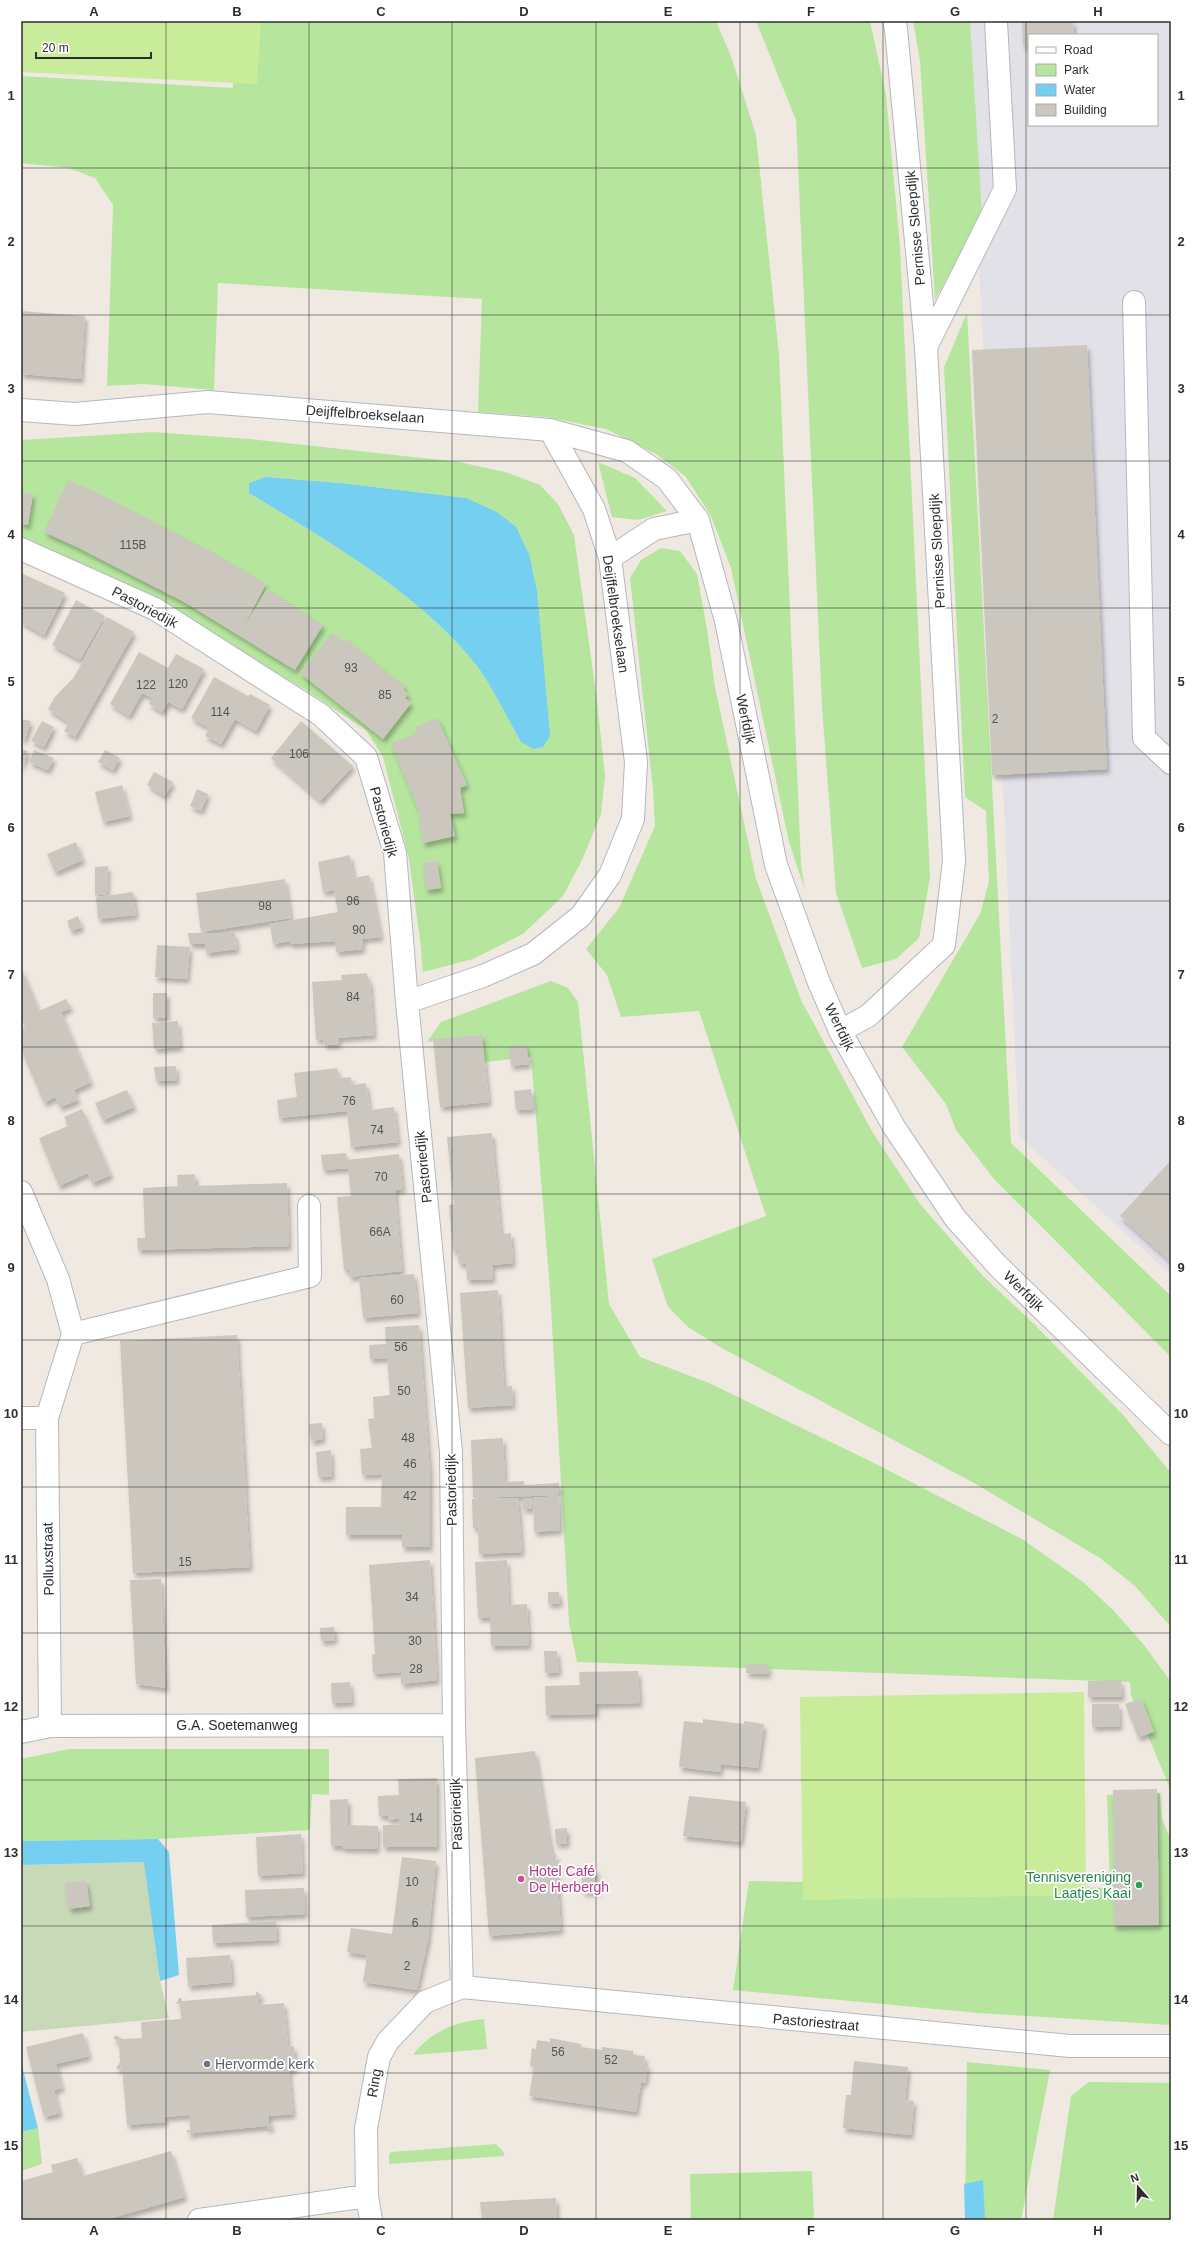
<svg xmlns="http://www.w3.org/2000/svg" width="1192" height="2241" viewBox="0 0 1192 2241" font-family="Helvetica,sans-serif">
<style>
.industrial{fill:#e3e1e8;fill-rule:evenodd}
.green{fill:#b6e59e;fill-rule:evenodd}
.cemetery{fill:#c8d9b8}
.pitch{fill:#c9ec9a}
.water{fill:#75cff0}
.building{fill:#cbc7bf;filter:url(#shadow)}
.lines{fill:none;stroke-linecap:round;stroke-linejoin:round}
.minor-casing{stroke:#b4b7c1;stroke-width:24}
.minor{stroke:#fff;stroke-width:22}
.grid{fill:none;stroke:#2e2e2e;stroke-width:1;stroke-opacity:0.55}
.hotel-dot{fill:#d1479c;stroke:#fff;stroke-width:1.5}
.leisure-dot{fill:#2e9e5b;stroke:#fff;stroke-width:1.5}
.worship-dot{fill:#6b7280;stroke:#fff;stroke-width:1.5}
.labels{text-anchor:middle;stroke-width:3.5;stroke-linejoin:round;paint-order:stroke}
.number-label{font-size:12px;fill:#555452}
.street-label{font-size:14px;fill:#2e2e2e;stroke:#fff}
.hotel-label{font-size:14px;fill:#b23c85;stroke:#fff;text-anchor:start}
.leisure-label{font-size:14px;fill:#27864d;stroke:#fff;text-anchor:end}
.worship-label{font-size:14px;fill:#5b616d;stroke:#fff;text-anchor:start}
.neatline{fill:none;stroke:#2e2e2e;stroke-width:1.5}
.grid-label{font-size:13px;text-anchor:middle;font-weight:bold;fill:#2e2e2e}
</style>
<defs>
<filter id="shadow"><feDropShadow dx="2.5" dy="4.5" stdDeviation="2" flood-color="#0004"/></filter>
</defs>
<rect width="100%" height="100%" fill="#efe9e1"/>
<path class="industrial" d="M968,21h203v1254l-152,-139zM1029,35h128v90h-128z"/>
<path class="green" d="M236,21h480l16,38 24,76 23,219 22,510 4,26 -16,-48 -58,-274 -20,-52 -25,-39 -30,-23 -50,-25 -60,-12 -68,-5 4,-113 -264,-16 -4,107 -71,-6 -36,2 6,-181 -18,-27 -26,-10 -48,-5v-87l212,12z
M756,21h114l16,74 14,152 30,630 -11,61 -23,21 -34,9 -26,-75 -14,-186 -26,-587z
M913,21h57l12,193 -47,86 -15,-239z
M967,313l44,830 160,153v61l-177,-178 -38,-49 -10,-26 -44,-57 78,-133 9,-32 -3,-71 -21,-14 -21,-430z
M153,432l97,7 209,23 46,10 35,13 18,19 16,31 23,166 8,75 -4,38 -18,44 -20,38 -40,38 -50,25 -50,13 -3,-32 -11,-81 -26,-102 -17,-27 -62,-41 -187,-110 -96,-42v-97zM265,477l76,6 125,15 55,244c-14,-25 -27,-53 -44,-76 -56,-72 -151,-126 -228,-173v-10z
M598,462l37,16 32,33 -29,9 -26,-3z
M661,548l19,3 17,23 10,55 8,58 41,192 45,121 72,133 47,71 62,71 54,51 88,90 47,57v154l-36,-41 -35,-28 -126,-75 -254,-136 -32,-20 -20,-20 -16,-48 114,-43 -67,-205 -78,6 -14,-42 -21,-26 33,-41 36,-82 -2,-37 -23,-211 11,-18z
M551,981l17,7 10,14 31,302 31,53 69,26 161,78 152,78 61,43 30,28 31,35 27,37v109l-40,-96 -1,-13 -553,-20 -8,-39 -19,-333 -19,-233 -55,6 -3,-26 -46,5 14,-20z
M69,1749h260v46l-17,-1 -2,36 -152,9 -137,2v-82z
M1160,1793l2,26 9,21v185l-192,-12 -246,-23 16,-109 361,7 -3,-93z
M484,2019l3,30 -74,6c18,-24 42,-33 71,-36z
M967,2062l83,8 -29,150h-56z
M1089,2082l82,1v137h-118l18,-124z
M38,2128l4,36 -21,7v-39z
M496,2144l6,6 3,6 -116,8v-10l2,-2z
M812,2171l2,49h-123l-1,-46z"/>
<path class="cemetery" d="M145,1862l15,119 9,37 -148,14v-167z"/>
<path class="pitch" d="M21,21h240l-4,63 -236,-12z
M1084,1692l2,203 -283,5 -3,-203z"/>
<path class="water" d="M265,477l76,6 125,15 31,14 19,15 13,27 8,37 13,145 -7,11 -9,2 -13,-7c-14,-24 -27,-53 -44,-76 -56,-72 -151,-126 -228,-173v-10z
M158,1839l11,13 10,123 -19,6 -16,-119 -123,3v-24z
M21,2062l17,66 -17,4z
M983,2180l2,40h-20l-1,-36z"/>
<path class="building" d="M1022,21h51l1,14h-45v11h-6z
M21,311l64,5 -4,63 -60,-5z
M1087,345l20,424 -115,6 -20,-425z
M68,480l33,15 111,57 54,32 -23,44 24,-39 56,36 -28,45 -109,-67 -109,-56 -33,-15z
M21,492l12,2 -5,31 -7,-1z
M21,573l44,20 -21,42 -23,-13z
M76,600l29,16 -25,44 -28,-15z
M107,617l27,15 -59,105 -11,-6 5,-8 -21,-14 6,-11 20,-21z
M332,633l12,9 2,-3 59,48 -2,2 5,5 -3,4 6,5 -28,36 -83,-66z
M139,652l29,16 8,-14 28,15 -22,40 -14,-7 -6,10 -13,-8 3,-6 -10,-5 -13,23 -19,-12z
M214,677l34,19 2,-2 20,11 -14,26 -21,-12 -14,25 -16,-8 4,-8 -18,-10z
M437,718l30,67 -7,3 4,25 -14,1 5,22 -32,7 -5,-34 -27,-66 27,-10 -3,-6z
M21,719l10,2 -6,18h-4z
M42,721l12,6 -10,20 -13,-6z
M301,721l52,45 -33,35 -49,-43z
M21,749l7,2 -7,18z
M34,750l20,8 -6,12 -19,-8z
M105,750l15,8 -7,12 -15,-8z
M154,772l19,10 -8,14 -18,-11z
M122,785l8,31 -27,6 -8,-30z
M197,789l11,5 -7,17 -11,-5z
M76,842l7,18 -28,12 -8,-18z
M350,855l4,23 15,-3 12,62 -19,2 1,10 -27,3 -1,-11 -45,3v-3l-17,3 -3,-20 68,-12 -4,-22 -11,2 -5,-30z
M437,861l4,27 -15,2 -3,-27z
M108,866l-1,28 -12,1v-28z
M285,879l6,39 -90,14 -5,-39z
M133,892l3,23 -38,4 -2,-22z
M78,916l4,11 -11,4 -4,-10z
M188,933h47l2,16 -31,4 -1,-9h-15z
M157,945l33,2 -3,32 -32,-2z
M21,967l18,44 27,-12 5,9 -10,4 30,70 -17,8 4,10 -18,7 -5,-10 -11,6 -23,-54v-20l4,-2 -4,-10z
M367,973l1,7h2l4,55 -36,3 1,6 -15,1 -1,-6 -7,1 -4,-58 30,-2 -1,-5z
M153,993h14v24l-14,1z
M178,1021l2,26 -26,2 -2,-26z
M482,1035l7,67 -49,5 -7,-68z
M526,1044l3,20 -18,2 -2,-20z
M176,1066l1,14 -21,1 -2,-14z
M337,1068l2,10 12,-1 1,8 14,-2 4,27 24,-3 4,35 -47,5 -4,-36 -68,7 -2,-18 20,-3 -3,-24z
M531,1089l2,20 -17,1 -2,-19z
M127,1090l7,17 -31,13 -8,-17z
M82,1109l29,66 -19,8 -4,-10 -29,13 -20,-48 29,-12 -4,-9z
M492,1133l9,101 10,-1 2,30 -21,2 1,14 -26,1 -1,-17 -7,1 -2,-13h-4l-4,-46 5,-1 -7,-67z
M346,1153l1,7 52,-6 4,35 -8,1 7,81 -53,6v-7h-5l-7,-73 14,-1 -3,-28 -25,2 -2,-15z
M1171,1160v102l-51,-46z
M195,1174l1,12 91,-3 2,63 -151,4 -1,-12h8l-2,-50 35,-2 -1,-11z
M414,1274l4,39 -55,5 -4,-40z
M498,1290l6,96h8l1,19 -45,3 -8,-115z
M419,1325l11,147v75h-28v-12h-56v-28h35l1,-33 -20,1 -2,-26 12,-1 -4,-29 6,-1 -1,-21 17,-2 -3,-37 -17,1 -1,-14 17,-1 -1,-17z
M237,1335l13,232 -117,6 -13,-232z
M322,1423l1,16 -12,2 -2,-17z
M503,1438l2,44 19,-1v4l35,-2v12l-86,3 -2,-58z
M331,1450l1,26 -14,1 -2,-25z
M559,1496l1,34 -26,2 -1,-34z
M518,1498l4,54 -43,2 -1,-26h-5l-1,-29z
M523,1498h8l1,11h-9z
M430,1560l7,120 -36,4v-12l-28,2 -1,-19 3,-1 -6,-89z
M507,1560l2,45 18,-1 2,41 -38,1 -1,-29 -12,1 -3,-56z
M161,1579l5,109 -30,-4 -6,-104z
M548,1592h11l1,11 -12,1z
M334,1627l1,13 -14,1 -1,-13z
M544,1651h13l2,21 -14,1z
M747,1663l22,2 -1,9 -22,-1z
M638,1671l2,32 -44,1v10l-50,1 -1,-29 35,-1 -1,-13z
M1121,1680l1,17h-34v-16z
M350,1682l2,20 -20,1 -1,-20z
M1141,1698l13,34 -16,5 -13,-33z
M1092,1704h27l1,22 -28,1z
M703,1719l41,5v-3l20,3 -6,44 -37,-4 -1,8 -41,-5 5,-46 19,2z
M535,1751l17,104 4,-1 5,76 -72,6 -14,-178z
M437,1778v69h-54v-22h16v-7l-11,2v-4h-9l-1,-20 21,-1 -1,-16z
M1157,1789l2,136 -45,1 -1,-136z
M689,1796l57,6 -5,40 -58,-6z
M348,1799v26l30,1 -1,23 -35,-1 1,-2h-12l-1,-46z
M567,1828v15l-11,1 -1,-15z
M301,1834l2,39 -45,3 -2,-39z
M402,1857l34,4 -8,79 -11,50 -54,-8 4,-27 -20,-3 4,-24 41,6z
M596,1868l2,23 -15,1 -2,-22z
M86,1881l4,25 -21,3 -4,-26z
M304,1888l1,26 -59,3 -1,-27z
M276,1921l1,19 -64,3 -1,-18z
M230,1955l2,27 -44,4 -2,-28z
M256,1991l5,4 1,2h-3v8l25,-2 4,44 6,-1 1,23 -6,1 4,44 -24,2v7h3l-2,6h-3v-3l-74,7v2h-3v-3l-3,1v-3h3l-1,-15 -24,2v5l-38,3 -5,-59 -3,4 -3,-2 4,-6 -1,-19 -6,-5 3,-3 6,4 20,-1 -1,-16 40,-3 -1,-15h-4l3,-6h2l1,3 74,-6z
M83,2033l6,23 -33,8 6,24 -8,2 6,23 -16,4 -18,-70z
M550,2038l31,6v3l21,3v-3l31,4v4l12,1 -1,9h4l-3,18 -4,-1 -5,30 -107,-16 5,-29 -4,-1 2,-18 4,1 1,-9 13,2z
M854,2061l54,6 -3,33 9,1 -3,34 -68,-7 3,-33h5z
M171,2151l14,46 -80,23h-84v-39l32,-9 -2,-7 26,-7 6,18z
M556,2198l1,22h-75l-2,-18z"/>
<g class="lines">
<g class="minor-casing">
<path id="minor" d="M1134,302l10,436 27,25
M926,347l79,-158 -9,-168
M21,410l54,4 133,-12 342,28 44,79 16,49 26,204 -3,57 -23,56 -29,41 -48,38 -50,22 -76,26
M550,430l77,21 40,28 31,41 28,101 50,244 42,115 22,51 54,96 61,91 42,47 174,169
M21,549l134,60 166,106 45,42 29,96 12,149 44,450 3,273 8,262
M610,558l44,-29 44,-9
M840,1031l28,-15 76,-71 10,-84 -28,-514 -30,-318 -2,-8
M21,1192l37,87 15,55 -26,84 3,308
M73,1334l237,-58 -1,-70
M21,1418h26
M21,1732l29,-6 404,-1
M199,2220l168,-24
M371,2220l-4,-24 -1,-68 13,-71 9,-16 37,-39 37,-15 608,59h101"/>
</g>
<use href="#minor" class="minor"/>
</g>
<path class="grid" d="M166,21v2199M309,21v2199M452,21v2199M596,21v2199M740,21v2199M883,21v2199M1026,21v2199M21,168h1150M21,315h1150M21,461h1150M21,608h1150M21,754h1150M21,901h1150M21,1047h1150M21,1194h1150M21,1340h1150M21,1487h1150M21,1633h1150M21,1780h1150M21,1926h1150M21,2073h1150"/>
<circle class="hotel-dot" cx="521" cy="1879" r="4"/>
<circle class="leisure-dot" cx="1139" cy="1885" r="4"/>
<circle class="worship-dot" cx="207" cy="2064" r="4"/>
<g class="labels">
<g class="number-label">
<text x="133" y="549">115B</text>
<text x="351" y="672">93</text>
<text x="178" y="688">120</text>
<text x="146" y="689">122</text>
<text x="385" y="699">85</text>
<text x="220" y="716">114</text>
<text x="995" y="723">2</text>
<text x="299" y="758">106</text>
<text x="353" y="905">96</text>
<text x="265" y="910">98</text>
<text x="359" y="934">90</text>
<text x="353" y="1001">84</text>
<text x="349" y="1105">76</text>
<text x="377" y="1134">74</text>
<text x="381" y="1181">70</text>
<text x="380" y="1236">66A</text>
<text x="397" y="1304">60</text>
<text x="401" y="1351">56</text>
<text x="404" y="1395">50</text>
<text x="408" y="1442">48</text>
<text x="410" y="1468">46</text>
<text x="410" y="1500">42</text>
<text x="185" y="1566">15</text>
<text x="412" y="1601">34</text>
<text x="415" y="1645">30</text>
<text x="416" y="1673">28</text>
<text x="416" y="1822">14</text>
<text x="412" y="1886">10</text>
<text x="415" y="1927">6</text>
<text x="407" y="1970">2</text>
<text x="558" y="2056">56</text>
<text x="611" y="2064">52</text>
</g>
<g class="street-label">
<text transform="translate(915 228) rotate(-95)" y="5">Pernisse Sloepdijk</text>
<text transform="translate(365 414) rotate(4)" y="5">Deijffelbroekselaan</text>
<text transform="translate(937 551) rotate(-93)" y="5">Pernisse Sloepdijk</text>
<text transform="translate(145 607) rotate(28)" y="5">Pastoriedijk</text>
<text transform="translate(616 614) rotate(82)" y="5">Deijffelbroekselaan</text>
<text transform="translate(746 719) rotate(78)" y="5">Werfdijk</text>
<text transform="translate(384 822) rotate(75)" y="5">Pastoriedijk</text>
<text transform="translate(840 1027) rotate(64)" y="5">Werfdijk</text>
<text transform="translate(423 1167) rotate(-96)" y="5">Pastoriedijk</text>
<text transform="translate(1024 1291) rotate(44)" y="5">Werfdijk</text>
<text transform="translate(451 1490) rotate(-91)" y="5">Pastoriedijk</text>
<text transform="translate(48 1559) rotate(-91)" y="5">Polluxstraat</text>
<text x="237" y="1730">G.A. Soetemanweg</text>
<text transform="translate(456 1814) rotate(-92)" y="5">Pastoriedijk</text>
<text transform="translate(816 2022) rotate(5)" y="5">Pastoriestraat</text>
<text transform="translate(374 2083) rotate(-80)" y="5">Ring</text>
</g>
<g class="hotel-label">
<text x="529" y="1876">Hotel Café<tspan x="529" dy="16">De Herbergh</tspan></text>
</g>
<g class="leisure-label">
<text x="1131" y="1882">Tennisvereniging<tspan x="1131" dy="16">Laatjes Kaai</tspan></text>
</g>
<g class="worship-label">
<text x="215" y="2069">Hervormde kerk</text>
</g>
</g>
<rect width="1192" height="2241" fill="none" stroke="#ffffff" stroke-width="44"/>
<rect x="1028" y="34" width="130" height="92" fill="#ffffff" stroke="#ababab"/>
<rect x="1036" y="47" width="20" height="6" fill="#ffffff" stroke="#ababab"/>
<text x="1064" y="54" font-size="12" fill="#2e2e2e">Road</text>
<rect x="1036" y="64" width="20" height="12" fill="#b6e59e" stroke="#ababab"/>
<text x="1064" y="74" font-size="12" fill="#2e2e2e">Park</text>
<rect x="1036" y="84" width="20" height="12" fill="#75cff0" stroke="#ababab"/>
<text x="1064" y="94" font-size="12" fill="#2e2e2e">Water</text>
<rect x="1036" y="104" width="20" height="12" fill="#cbc7bf" stroke="#ababab"/>
<text x="1064" y="114" font-size="12" fill="#2e2e2e">Building</text>
<g transform="translate(1138 2187) rotate(340)" stroke="#ffffff" stroke-width="3" paint-order="stroke">
<path d="M0-3L7 15L0 10L-7 15Z" fill="#2e2e2e"/>
<text y="-6" font-size="11" font-weight="bold" text-anchor="middle" fill="#2e2e2e">N</text>
</g>
<path d="M36 52v6h115v-6" fill="none" stroke="#2e2e2e" stroke-width="2"/>
<text x="42" y="52" font-size="12" fill="#2e2e2e" stroke="#ffffff" stroke-width="3" paint-order="stroke">20 m</text>
<rect x="22" y="22" width="1148" height="2197" class="neatline"/>
<g class="grid-label">
<text x="94" y="16">A</text>
<text x="237" y="16">B</text>
<text x="381" y="16">C</text>
<text x="524" y="16">D</text>
<text x="668" y="16">E</text>
<text x="811" y="16">F</text>
<text x="955" y="16">G</text>
<text x="1098" y="16">H</text>
<text x="11" y="100">1</text>
<text x="1181" y="100">1</text>
<text x="11" y="246">2</text>
<text x="1181" y="246">2</text>
<text x="11" y="393">3</text>
<text x="1181" y="393">3</text>
<text x="11" y="539">4</text>
<text x="1181" y="539">4</text>
<text x="11" y="686">5</text>
<text x="1181" y="686">5</text>
<text x="11" y="832">6</text>
<text x="1181" y="832">6</text>
<text x="11" y="979">7</text>
<text x="1181" y="979">7</text>
<text x="11" y="1125">8</text>
<text x="1181" y="1125">8</text>
<text x="11" y="1272">9</text>
<text x="1181" y="1272">9</text>
<text x="11" y="1418">10</text>
<text x="1181" y="1418">10</text>
<text x="11" y="1564">11</text>
<text x="1181" y="1564">11</text>
<text x="11" y="1711">12</text>
<text x="1181" y="1711">12</text>
<text x="11" y="1857">13</text>
<text x="1181" y="1857">13</text>
<text x="11" y="2004">14</text>
<text x="1181" y="2004">14</text>
<text x="11" y="2150">15</text>
<text x="1181" y="2150">15</text>
<text x="94" y="2235">A</text>
<text x="237" y="2235">B</text>
<text x="381" y="2235">C</text>
<text x="524" y="2235">D</text>
<text x="668" y="2235">E</text>
<text x="811" y="2235">F</text>
<text x="955" y="2235">G</text>
<text x="1098" y="2235">H</text>
</g>
</svg>
